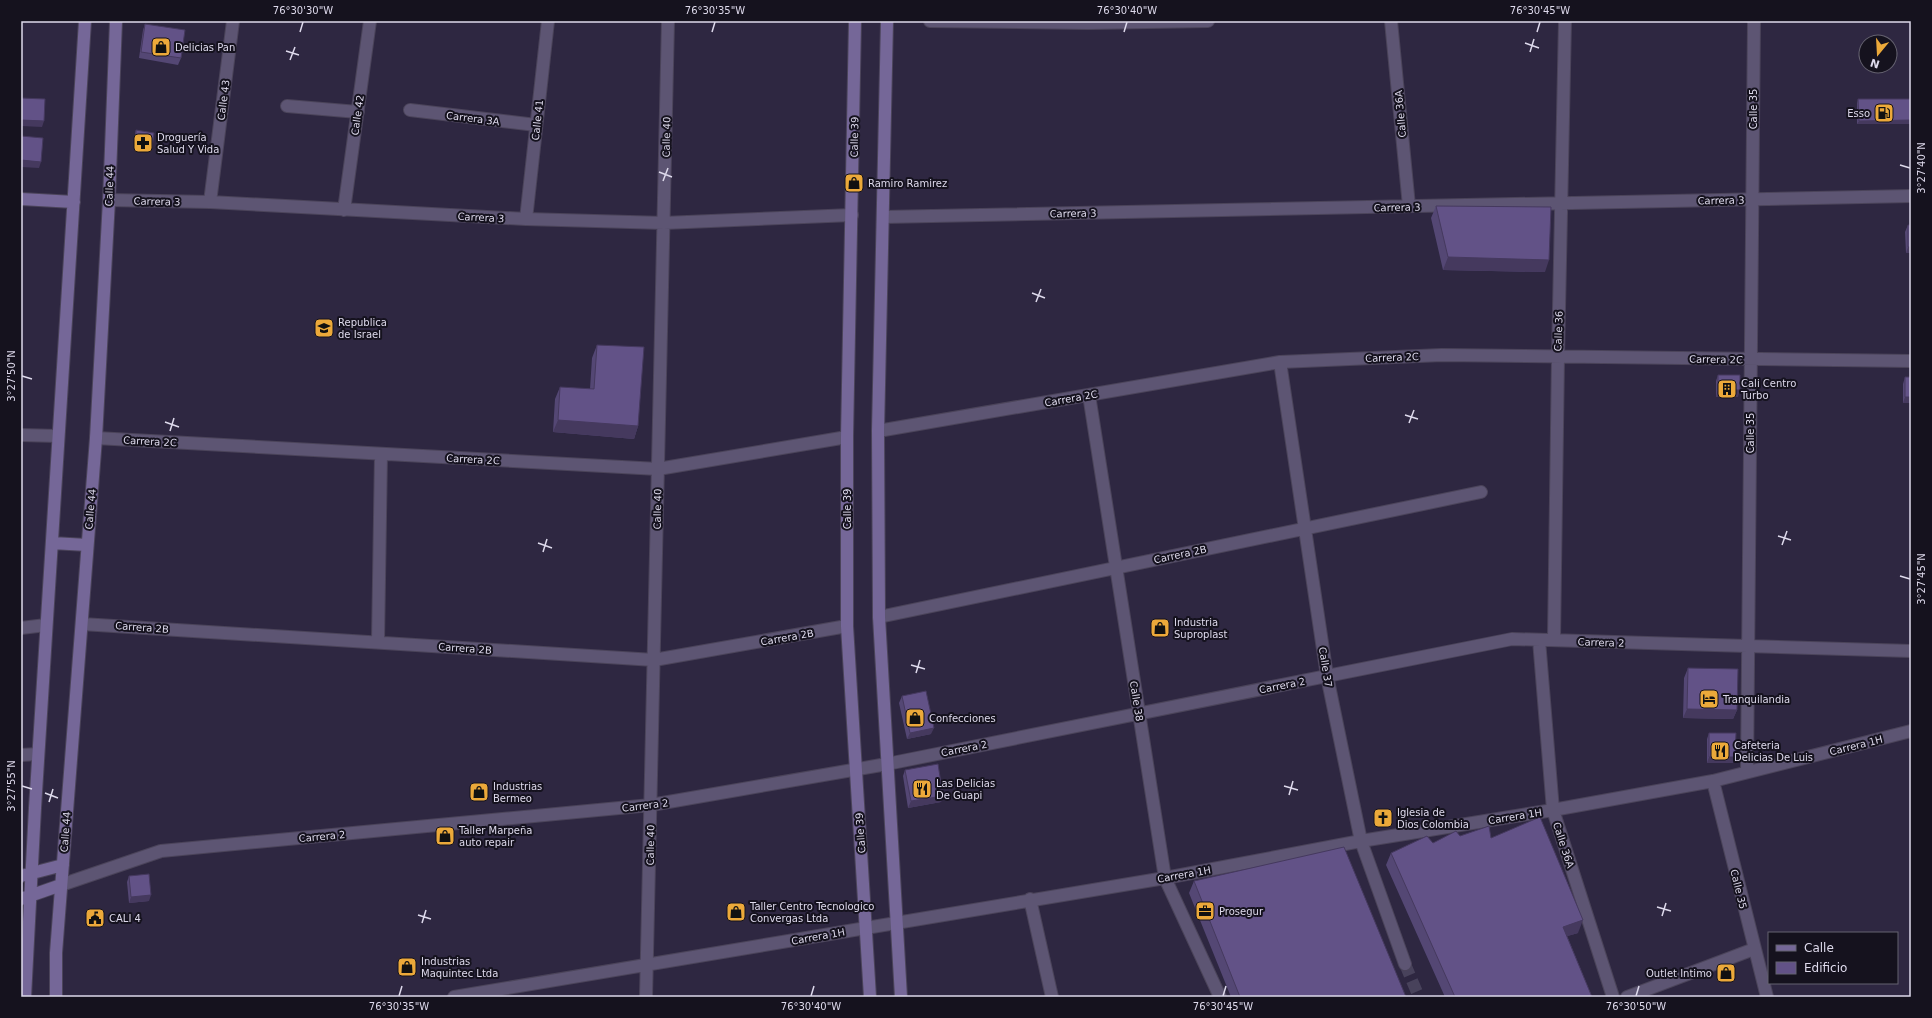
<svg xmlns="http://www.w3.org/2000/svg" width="1932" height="1018" viewBox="0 0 1932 1018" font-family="'DejaVu Sans',sans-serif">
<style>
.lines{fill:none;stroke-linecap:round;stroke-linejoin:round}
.street-tunnel{stroke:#48425b;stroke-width:12;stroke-dasharray:12 6;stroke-linecap:butt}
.street-casing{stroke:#4b445a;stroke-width:14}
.secondary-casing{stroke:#4b445a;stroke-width:14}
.street{stroke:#5d5573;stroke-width:12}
.secondary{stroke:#756798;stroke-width:12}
.wall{fill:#544774}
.shaded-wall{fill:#45395e}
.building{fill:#625287;stroke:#45395e}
.ticks{fill:none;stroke:#dedaec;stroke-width:1.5}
.labels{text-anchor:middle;stroke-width:4;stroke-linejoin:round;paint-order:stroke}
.poi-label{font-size:10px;fill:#dedaec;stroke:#15121e;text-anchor:start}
.street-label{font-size:10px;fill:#dedaec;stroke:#15121e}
.neatline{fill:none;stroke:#dedaec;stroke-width:1.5}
.ticks-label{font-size:10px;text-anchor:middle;fill:#dedaec}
</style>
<rect width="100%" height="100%" fill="#2e2741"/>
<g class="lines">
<path class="street-tunnel" d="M1405,964l14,33"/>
<g class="street-casing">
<path id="street" d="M930,21l158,2 120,-2
M1391,21l18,185
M287,106l71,6
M410,110l126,15
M109,200l101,2 316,17 138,4 188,-8
M210,202l23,-181
M344,210l26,-189
M883,217l1028,-21
M526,219l22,-198
M1280,362l47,314 34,165 44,123
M1089,395l76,483 55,119
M878,431l402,-69 162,-7 469,6
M21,435l37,1
M96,438l562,31 189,-32
M879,617l602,-125
M82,624l572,36 193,-34
M21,628l25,-3
M1539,640l14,170 60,187
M1554,640l4,-283 7,-336
M378,642l3,-188
M21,755l17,-1
M1747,772l7,-751
M1713,781l54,216
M61,885l100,-34 490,-46 236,-41 625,-125 399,12
M1030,899l22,98
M454,997l711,-119 196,-37 192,-31 160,-29 198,-50
M646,997l22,-976
M1627,997l127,-48"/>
</g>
<g class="secondary-casing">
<path id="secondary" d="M855,21l-8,416v189l23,371
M887,21l-9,410 1,186 22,380
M21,199l53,3
M52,543l35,2
M21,876l42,-11
M21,899l40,-14
M25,997l10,-189 50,-787
M56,997v-44l40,-515 13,-238 7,-179"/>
</g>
<use href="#street" class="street"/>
<use href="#secondary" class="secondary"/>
</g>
<path class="wall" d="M145,24l36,34 -3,7 -39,-7 4,-28z
M1858,99h53v25h-54v-21z
M136,130l16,18 -2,3 -15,-2v-16z
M1436,206l109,66 -102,-2 -12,-52z
M1908,225h3v28h-5l-1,-21z
M597,345l41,81 -4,13 -81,-7 2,-33 5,-12 30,2 2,-31z
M1718,375l20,22h-22v-16z
M1905,377h6v26h-8v-19z
M1688,668l49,42 -4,9 -50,-1 1,-40z
M902,696l29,38 -24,5 -8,-36z
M1709,733l24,30h-26v-24z
M905,770l38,26 -2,6 -33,6 -5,-32z
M1460,836l118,97 -11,3 25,61h-147l-59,-132 5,-12z
M129,876l20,25 -20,2 -2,-21z
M1194,881l212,116h-175l-42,-104z"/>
<path class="shaded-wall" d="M21,120l23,1 -2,6 -21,-1z
M1911,120v4h-54l2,-3z
M21,160l20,2 -2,6 -18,-1z
M1908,247h3v6h-5z
M1448,257l101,3 -4,12 -102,-2z
M1718,390h22l-2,7h-22z
M1905,397h6v6h-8z
M558,420l80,6 -4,13 -81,-7z
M1687,709l50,1 -4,9 -50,-1z
M934,728l-3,6 -24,5 3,-6z
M1709,757h26l-2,6h-26z
M943,796l-2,6 -33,6 3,-7z
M151,895l-2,6 -20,2 2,-6z
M1583,920l-5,13 -20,6 5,-12z"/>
<path class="building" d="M145,24l40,6 -4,28 -40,-6z
M21,98l24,1 -1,22 -23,-1z
M1858,99h53v21l-52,1z
M136,130l18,3 -2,15 -16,-2z
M21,136l22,2 -2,24 -20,-2z
M1436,206l115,1 -2,53 -101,-3z
M1908,225h3v22h-3z
M597,345l47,2 -6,79 -80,-6 2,-33 34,2z
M1718,375h22v15h-22z
M1905,377h6v20h-6z
M1688,668l50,1 -1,41 -50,-1z
M926,691l8,37 -24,5 -8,-37z
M1709,733h27l-1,24h-26z
M938,764l5,32 -32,5 -6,-31z
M1540,817l43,103 -20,7 29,70h-137l-64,-144 36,-17 6,7 23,-12 4,5 29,-10 2,12z
M1344,847l62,150h-166l-46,-116z
M149,874l2,21 -20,2 -2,-21z"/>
<path class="ticks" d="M300,32l3,-10M712,32l3,-10M1124,32l3,-10M1537,32l3,-10M1525,43l14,5M286,51l13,4M1530,52l4,-13M290,60l5,-13M1900,165l10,3M659,172l13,5M663,181l5,-13M1032,293l13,5M1036,302l5,-13M22,376l10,3M1405,415l13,4M165,422l14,5M1409,423l5,-13M170,431l4,-13M1778,536l13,4M538,543l14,5M1782,545l5,-14M543,552l4,-13M1900,576l10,3M911,665l14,4M916,673l4,-13M22,786l10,3M1284,786l14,4M45,793l13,5M1289,795l4,-14M49,802l4,-13M1657,907l14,4M418,915l13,4M1662,916l4,-13M422,923l4,-13M399,996l3,-10M811,996l3,-10M1223,996l3,-10M1636,996l3,-10"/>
<defs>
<g id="shop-square" transform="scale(1)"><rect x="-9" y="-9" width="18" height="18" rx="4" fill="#eca93a" stroke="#15121e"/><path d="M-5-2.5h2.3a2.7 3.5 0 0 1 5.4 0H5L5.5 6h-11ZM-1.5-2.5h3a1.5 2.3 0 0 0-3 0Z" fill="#111"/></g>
<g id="fuel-square" transform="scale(1)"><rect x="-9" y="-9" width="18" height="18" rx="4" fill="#eca93a" stroke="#15121e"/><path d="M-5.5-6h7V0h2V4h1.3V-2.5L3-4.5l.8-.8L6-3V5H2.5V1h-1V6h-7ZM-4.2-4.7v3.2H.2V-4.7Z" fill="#111"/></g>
<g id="pharmacy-square" transform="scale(1)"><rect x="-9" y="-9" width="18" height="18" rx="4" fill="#eca93a" stroke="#15121e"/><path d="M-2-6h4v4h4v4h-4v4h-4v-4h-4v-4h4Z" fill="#111"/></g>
<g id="school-square" transform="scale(1)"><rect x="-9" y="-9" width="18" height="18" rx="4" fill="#eca93a" stroke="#15121e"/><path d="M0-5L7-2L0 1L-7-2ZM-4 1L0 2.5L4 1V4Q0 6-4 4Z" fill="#111"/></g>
<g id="building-square" transform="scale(1)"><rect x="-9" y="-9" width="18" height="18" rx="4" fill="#eca93a" stroke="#15121e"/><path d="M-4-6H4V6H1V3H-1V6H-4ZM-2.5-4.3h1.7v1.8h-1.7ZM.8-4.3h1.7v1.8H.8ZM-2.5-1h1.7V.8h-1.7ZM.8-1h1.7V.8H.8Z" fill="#111"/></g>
<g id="hotel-square" transform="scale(1)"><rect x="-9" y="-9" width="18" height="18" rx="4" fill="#eca93a" stroke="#15121e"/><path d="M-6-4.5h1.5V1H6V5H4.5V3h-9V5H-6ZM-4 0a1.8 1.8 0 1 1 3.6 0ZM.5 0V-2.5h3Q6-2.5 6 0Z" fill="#111"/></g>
<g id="restaurant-square" transform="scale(1)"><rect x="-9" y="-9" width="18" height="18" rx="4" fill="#eca93a" stroke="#15121e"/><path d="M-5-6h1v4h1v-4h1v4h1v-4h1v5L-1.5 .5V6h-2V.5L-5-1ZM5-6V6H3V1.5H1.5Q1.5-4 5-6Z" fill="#111"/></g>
<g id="church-square" transform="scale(1)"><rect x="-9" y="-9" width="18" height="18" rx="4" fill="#eca93a" stroke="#15121e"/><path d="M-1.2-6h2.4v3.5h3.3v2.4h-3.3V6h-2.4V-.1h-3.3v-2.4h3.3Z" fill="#111"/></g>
<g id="office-square" transform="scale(1)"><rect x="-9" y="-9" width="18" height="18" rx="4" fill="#eca93a" stroke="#15121e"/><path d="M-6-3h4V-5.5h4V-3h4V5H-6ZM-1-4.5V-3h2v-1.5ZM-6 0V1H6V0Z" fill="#111"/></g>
<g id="civic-square" transform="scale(1)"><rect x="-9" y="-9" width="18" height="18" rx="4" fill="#eca93a" stroke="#15121e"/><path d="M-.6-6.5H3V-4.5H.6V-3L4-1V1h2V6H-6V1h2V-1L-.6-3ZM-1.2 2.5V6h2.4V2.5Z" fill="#111"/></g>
</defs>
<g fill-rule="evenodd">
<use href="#shop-square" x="161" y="47"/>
<use href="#fuel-square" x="1884" y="113"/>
<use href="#pharmacy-square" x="143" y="143"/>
<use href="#shop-square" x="854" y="183"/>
<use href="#school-square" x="324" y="328"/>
<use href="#building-square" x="1727" y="389"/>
<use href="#shop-square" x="1160" y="628"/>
<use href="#hotel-square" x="1709" y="699"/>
<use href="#shop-square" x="915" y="718"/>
<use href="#restaurant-square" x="1720" y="751"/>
<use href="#restaurant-square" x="922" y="789"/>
<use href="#shop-square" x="479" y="792"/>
<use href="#church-square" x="1383" y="818"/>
<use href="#shop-square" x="445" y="836"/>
<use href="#office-square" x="1205" y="911"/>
<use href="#shop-square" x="736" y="912"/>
<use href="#civic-square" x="95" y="918"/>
<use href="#shop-square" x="407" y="967"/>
<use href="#shop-square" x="1726" y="973"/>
</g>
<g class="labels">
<g class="poi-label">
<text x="175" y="51">Delicias Pan</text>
<text x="1870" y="117" text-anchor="end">Esso</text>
<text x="157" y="141">Droguería<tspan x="157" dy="12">Salud Y Vida</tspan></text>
<text x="868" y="187">Ramiro Ramirez</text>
<text x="338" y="326">Republica<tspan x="338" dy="12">de Israel</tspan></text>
<text x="1741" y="387">Cali Centro<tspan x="1741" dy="12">Turbo</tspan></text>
<text x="1174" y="626">Industria<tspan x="1174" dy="12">Suproplast</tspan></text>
<text x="1723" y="703">Tranquilandia</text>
<text x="929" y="722">Confecciones</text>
<text x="1734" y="749">Cafeteria<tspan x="1734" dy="12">Delicias De Luis</tspan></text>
<text x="936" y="787">Las Delicias<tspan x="936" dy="12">De Guapi</tspan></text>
<text x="493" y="790">Industrias<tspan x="493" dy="12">Bermeo</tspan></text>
<text x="1397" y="816">Iglesia de<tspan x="1397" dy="12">Dios Colombia</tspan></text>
<text x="459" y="834">Taller Marpeña<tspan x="459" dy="12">auto repair</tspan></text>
<text x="750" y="910">Taller Centro Tecnologico<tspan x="750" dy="12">Convergas Ltda</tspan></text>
<text x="1219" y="915">Prosegur</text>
<text x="109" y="922">CALI 4</text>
<text x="421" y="965">Industrias<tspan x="421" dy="12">Maquintec Ltda</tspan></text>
<text x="1712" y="977" text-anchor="end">Outlet Intimo</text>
</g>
<g class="street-label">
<text transform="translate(223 100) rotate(-83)" y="4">Calle 43</text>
<text transform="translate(1753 109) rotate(-90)" y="4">Calle 35</text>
<text transform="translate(1400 114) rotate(-95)" y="4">Calle 36A</text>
<text transform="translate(357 115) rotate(-82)" y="4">Calle 42</text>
<text transform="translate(473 118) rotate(7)" y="4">Carrera 3A</text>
<text transform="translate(537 120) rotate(-84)" y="4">Calle 41</text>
<text transform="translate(666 137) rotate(-89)" y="4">Calle 40</text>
<text transform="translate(854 137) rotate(-89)" y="4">Calle 39</text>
<text transform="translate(109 186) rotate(-88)" y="4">Calle 44</text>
<text transform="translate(1721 200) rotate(-1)" y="4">Carrera 3</text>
<text transform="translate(157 201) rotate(1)" y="4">Carrera 3</text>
<text transform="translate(1397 207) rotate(-1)" y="4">Carrera 3</text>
<text transform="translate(1073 213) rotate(-1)" y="4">Carrera 3</text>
<text transform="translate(481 217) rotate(3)" y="4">Carrera 3</text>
<text transform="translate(1558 331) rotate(-88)" y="4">Calle 36</text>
<text transform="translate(1392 357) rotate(-2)" y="4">Carrera 2C</text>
<text transform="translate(1716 359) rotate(1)" y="4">Carrera 2C</text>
<text transform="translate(1071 398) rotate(-10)" y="4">Carrera 2C</text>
<text transform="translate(1750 433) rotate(-90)" y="4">Calle 35</text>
<text transform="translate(150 441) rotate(3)" y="4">Carrera 2C</text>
<text transform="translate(473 459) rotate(3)" y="4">Carrera 2C</text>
<text transform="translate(90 509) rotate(-85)" y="4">Calle 44</text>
<text transform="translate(657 509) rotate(-89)" y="4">Calle 40</text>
<text transform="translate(847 509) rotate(-90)" y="4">Calle 39</text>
<text transform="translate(1180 554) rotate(-12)" y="4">Carrera 2B</text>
<text transform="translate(142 627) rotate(4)" y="4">Carrera 2B</text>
<text transform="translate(787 637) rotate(-10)" y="4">Carrera 2B</text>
<text transform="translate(1601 642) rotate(2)" y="4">Carrera 2</text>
<text transform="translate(465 648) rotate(4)" y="4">Carrera 2B</text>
<text transform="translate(1326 667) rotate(81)" y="4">Calle 37</text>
<text transform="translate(1282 685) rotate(-11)" y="4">Carrera 2</text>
<text transform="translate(1137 701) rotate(81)" y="4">Calle 38</text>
<text transform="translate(1856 745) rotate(-14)" y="4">Carrera 1H</text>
<text transform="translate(964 748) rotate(-11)" y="4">Carrera 2</text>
<text transform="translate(645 805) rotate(-7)" y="4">Carrera 2</text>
<text transform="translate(1515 816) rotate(-9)" y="4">Carrera 1H</text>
<text transform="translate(65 832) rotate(-86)" y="4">Calle 44</text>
<text transform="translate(860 833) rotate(-94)" y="4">Calle 39</text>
<text transform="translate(322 836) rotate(-5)" y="4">Carrera 2</text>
<text transform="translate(650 845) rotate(-89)" y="4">Calle 40</text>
<text transform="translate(1564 845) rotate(72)" y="4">Calle 36A</text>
<text transform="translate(1184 874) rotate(-10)" y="4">Carrera 1H</text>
<text transform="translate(1739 889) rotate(76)" y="4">Calle 35</text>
<text transform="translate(818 936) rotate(-10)" y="4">Carrera 1H</text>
</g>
</g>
<rect width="1932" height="1018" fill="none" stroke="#15121e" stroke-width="44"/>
<rect x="1768" y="932" width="130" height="52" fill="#15121e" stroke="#656270"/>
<rect x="1776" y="945" width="20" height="6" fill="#756798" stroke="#656270"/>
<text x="1804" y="952" font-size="12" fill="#dedaec">Calle</text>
<rect x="1776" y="962" width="20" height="12" fill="#625287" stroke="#656270"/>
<text x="1804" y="972" font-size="12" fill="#dedaec">Edificio</text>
<g transform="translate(1878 54) rotate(198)"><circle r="19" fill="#15121e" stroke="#656270"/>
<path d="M0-3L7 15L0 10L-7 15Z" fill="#eca93a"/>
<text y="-6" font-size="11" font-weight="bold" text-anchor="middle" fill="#dedaec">N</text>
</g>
<rect x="22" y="22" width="1888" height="974" class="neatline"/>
<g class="ticks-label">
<text x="303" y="14">76°30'30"W</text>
<text x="715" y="14">76°30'35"W</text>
<text x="1127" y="14">76°30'40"W</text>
<text x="1540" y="14">76°30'45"W</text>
<text transform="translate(1921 168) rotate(-90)" y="4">3°27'40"N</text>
<text transform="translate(11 376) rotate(-90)" y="4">3°27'50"N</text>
<text transform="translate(1921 579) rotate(-90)" y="4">3°27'45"N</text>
<text transform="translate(11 786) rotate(-90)" y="4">3°27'55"N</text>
<text x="399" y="1010">76°30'35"W</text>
<text x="811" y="1010">76°30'40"W</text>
<text x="1223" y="1010">76°30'45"W</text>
<text x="1636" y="1010">76°30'50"W</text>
</g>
</svg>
